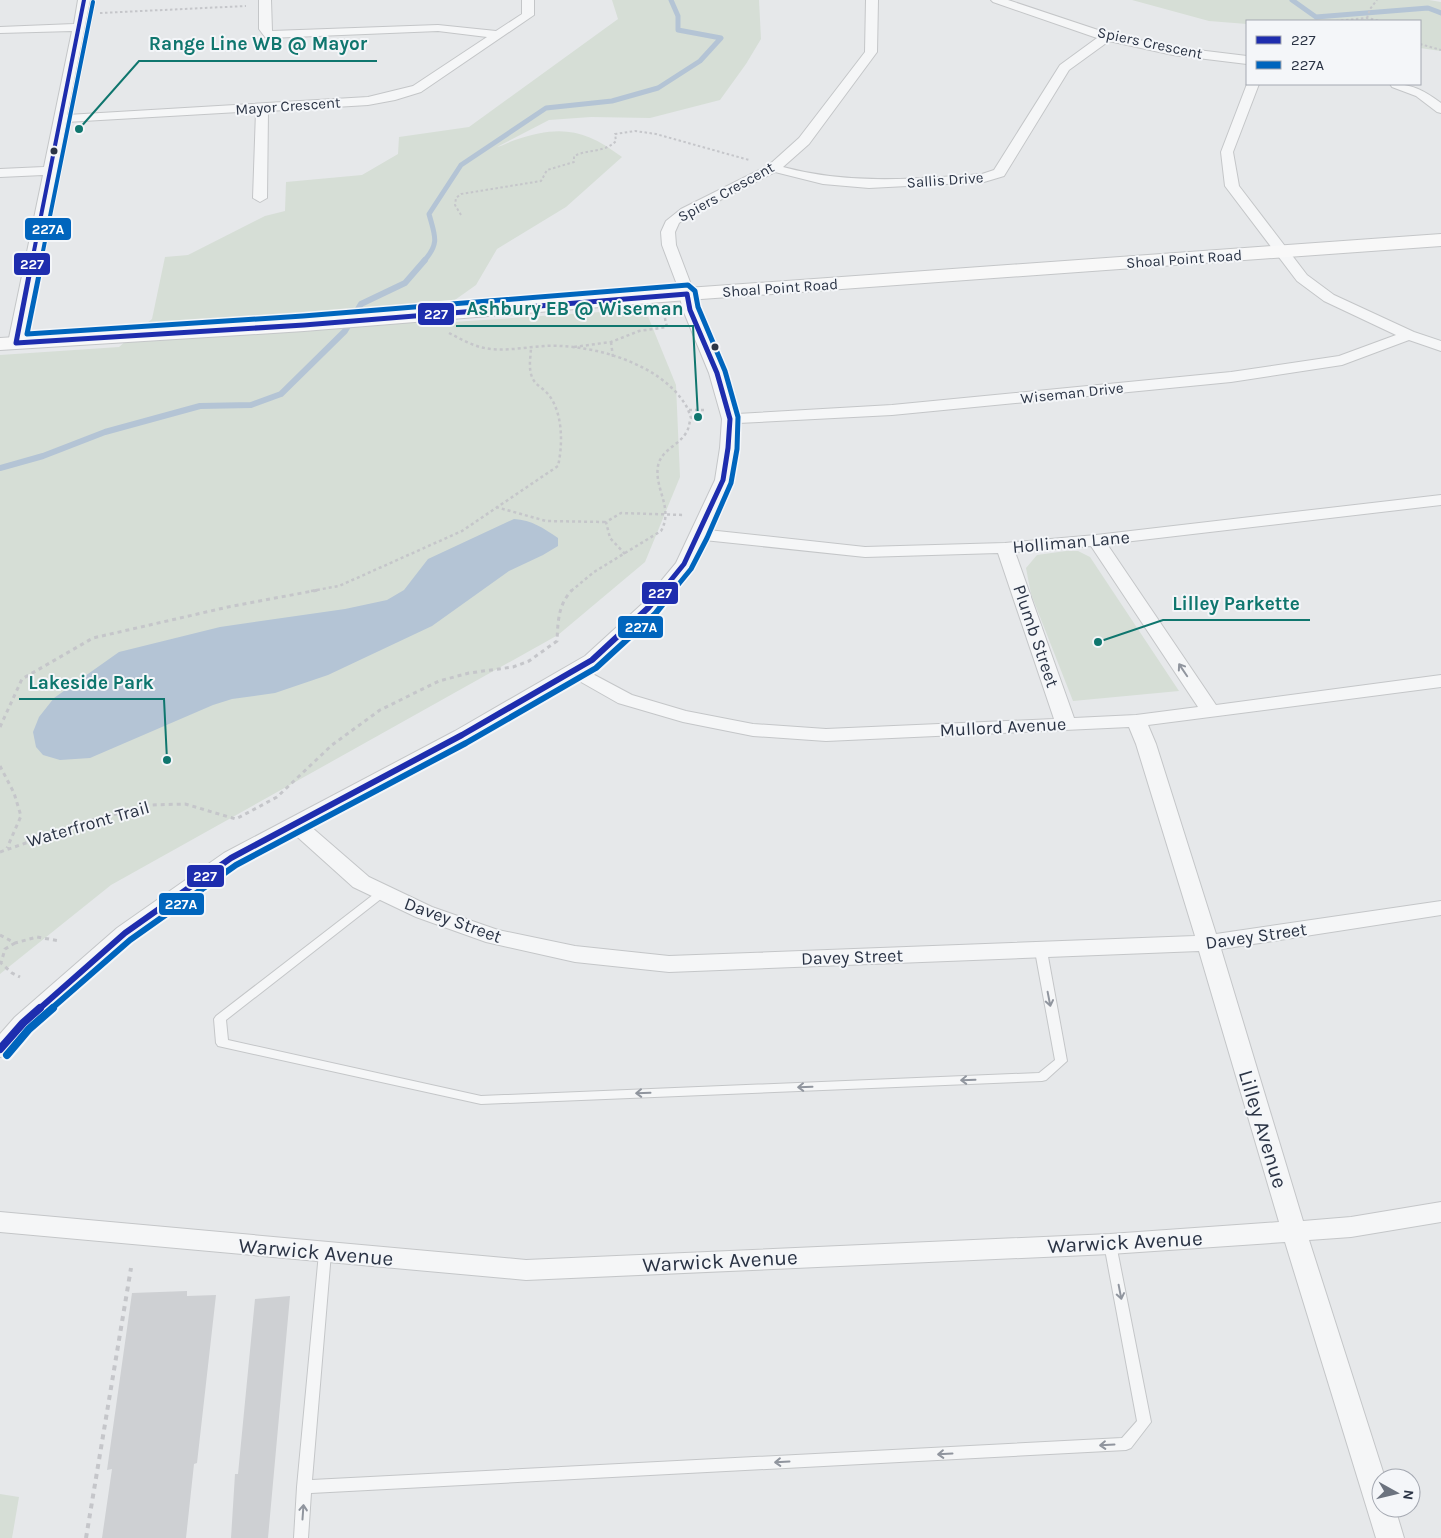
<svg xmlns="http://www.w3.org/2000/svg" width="1441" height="1538" viewBox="0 0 1441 1538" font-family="Karla,sans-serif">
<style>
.green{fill:#d6ded6}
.water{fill:#b4c4d5}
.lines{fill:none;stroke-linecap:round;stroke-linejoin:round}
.stream-far1{stroke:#b4c4d5;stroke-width:5}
.stream{stroke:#b4c4d5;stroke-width:6}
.building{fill:#ced0d3}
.lane-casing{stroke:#c4c6c8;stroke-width:2}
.street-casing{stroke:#c4c6c8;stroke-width:2}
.secondary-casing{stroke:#c4c6c8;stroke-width:2}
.path-far3{stroke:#c5c6ca;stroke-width:2;stroke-dasharray:2.5 2.5;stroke-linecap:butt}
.path-far2{stroke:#c5c6ca;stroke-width:2.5;stroke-dasharray:3 3;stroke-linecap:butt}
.path-far1{stroke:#c5c6ca;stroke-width:3;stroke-dasharray:4 4;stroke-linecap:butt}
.path{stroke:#c5c6ca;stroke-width:4;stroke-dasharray:5 5;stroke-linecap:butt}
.lane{fill:#f5f6f7;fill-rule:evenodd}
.street{fill:#f5f6f7;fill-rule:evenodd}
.secondary{fill:#f8f8f8;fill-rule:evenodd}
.bus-1-far3-casing{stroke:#f4f6f9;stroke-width:6}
.bus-1-far2-casing{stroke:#f4f6f9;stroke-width:8}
.bus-1-far1-casing{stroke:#f4f6f9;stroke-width:10}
.bus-1-casing{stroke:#f4f6f9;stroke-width:12}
.bus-2-far3-casing{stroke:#f4f6f9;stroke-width:6}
.bus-2-far2-casing{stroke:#f4f6f9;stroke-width:8}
.bus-2-far1-casing{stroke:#f4f6f9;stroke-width:10}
.bus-2-casing{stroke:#f4f6f9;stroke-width:12}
.bus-1-far3{stroke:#1e2dae;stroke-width:4}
.bus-1-far2{stroke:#1e2dae;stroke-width:5}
.bus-1-far1{stroke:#1e2dae;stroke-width:6}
.bus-1{stroke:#1e2dae;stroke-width:8}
.bus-2-far3{stroke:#0065bd;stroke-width:4}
.bus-2-far2{stroke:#0065bd;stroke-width:5}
.bus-2-far1{stroke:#0065bd;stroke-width:6}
.bus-2{stroke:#0065bd;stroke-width:8}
.oneway{stroke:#90959e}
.bus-dot{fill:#2b3445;stroke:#f4f6f9;stroke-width:2}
.labels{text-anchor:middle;stroke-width:4;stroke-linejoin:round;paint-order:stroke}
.far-street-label{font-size:15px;fill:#2b3445;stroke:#f4f6f9}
.street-label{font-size:18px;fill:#2b3445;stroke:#f4f6f9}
.near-street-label{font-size:21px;fill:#2b3445;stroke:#f4f6f9}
.leader{fill:none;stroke:#0f766e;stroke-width:2}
.callout-dot{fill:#0f766e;stroke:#f4f6f9;stroke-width:2}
.callout-label{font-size:19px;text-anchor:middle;font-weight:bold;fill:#0f766e;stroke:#f4f6f9;stroke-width:4;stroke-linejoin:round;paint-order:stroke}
.line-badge{stroke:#f4f6f9;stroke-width:2}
.badge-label{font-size:14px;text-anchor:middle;font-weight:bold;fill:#fff}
</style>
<rect width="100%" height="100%" fill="#e6e8ea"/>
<path class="green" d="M612,0h147l2,39 -15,25 -26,36 -70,18 -59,-1 -42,3 -52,27c5,-1 12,-5 18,-7 44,-15 69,-12 107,17l-56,50 -69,42 -21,36 -31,22 -7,16 207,-14 31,76 4,92 -35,85 -87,73 -447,250 -111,89v-619l119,-8 33,-28 13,-62 23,-2 77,-39 20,-5 1,-29 76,-7 36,-21 1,-17 70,-10 149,-108z
M1132,0h297l12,2v49l-21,-3v-27h-173v3l-38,-3z
M1066,551h12l12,6 89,134 -106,10 -42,-107 -5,-26 11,-13z
M0,1494l19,3 -7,41h-12z"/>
<path class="water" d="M514,519c18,1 29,9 44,19v8l-15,9 -34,16 -77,55 -104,49 -53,18 -43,6 -19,6 -123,53 -30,2 -17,-5 -7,-8 -3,-15 6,-15 15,-19 65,-46 101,-25 125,-18 42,-9 17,-10 24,-31z"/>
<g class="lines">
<path class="stream-far1" d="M1292,0l24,17 112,-9 13,5
M424,261c16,-18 11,-25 5,-47l32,-49 85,-57 66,-7 46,-13 42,-27 21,-23 -43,-8v-14l-7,-16"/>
<path class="stream" d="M0,468l43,-12 62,-24 95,-26 51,-1 30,-11 64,-63 16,-27 44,-21 20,-23"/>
</g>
<path class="building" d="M187,1291v5l29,-1 -19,168 -3,1 -8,74h-84l10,-69 -5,1 25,-177z
M290,1296l-22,242h-37l4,-64h3l17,-175z"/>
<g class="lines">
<g class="lane-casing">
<path id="lane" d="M382,889l5,4 -1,2 -160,125 2,20 253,56 558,-23 16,-13 -20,-109 2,-3h8l2,3 20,110 -21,19 -4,1 -561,23 -263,-58 -2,-3 -2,-24 2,-3 162,-125z
M1110,1239l4,1 2,4 35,178 -20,26 -5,2 -815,43 -3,45h-14l3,-51 22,-234 1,-4 5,-1 5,1 1,4 -19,227 810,-42 15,-17 -33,-177 2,-4z"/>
</g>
<g class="street-casing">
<path id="street" d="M78,0h12l-23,115 301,-18 45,-11 74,-49 -49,-6 -169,7 -4,-1 -6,-8v-29h12l1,31 166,-6 58,6 26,-17v-14h12v15l-113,77 -26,8 -27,5 -100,6 -1,87 -7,4 -7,-4 3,-87 -190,11 -9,47 2,2 -3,3 -32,169 -3,3h-10l-3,-3 35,-168 -43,2v-8l44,-2 28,-136 -72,2v-6l74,-3z
M866,0h12l-1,52 -68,92 -26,23c67,18 132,12 199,7l12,-4 66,-105 37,-27 -104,-36 -2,-2h17l102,34 63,13 74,9v8l-74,-9 -64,-14 -40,29 -65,106 -20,6 -115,6 -46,-4 -48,-12 -84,43 -12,8 -4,9 1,13 14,37 7,28 28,63 12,41 155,-9 339,-33 108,-16 57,-21 -72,-34 -27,-20 -72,-95 -4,-34 26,-68h12l-26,68 6,34 68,89 27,20 80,37 27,9v10l-32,-11 -67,25 -111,17 -339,33 -154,8 -7,57 -23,50 157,17 140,-4 91,-8 345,-40v10l-334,39 109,161 225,-30v12l-293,38 8,19 60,190 225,-33v14l-220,34 82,272 48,-4 90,-15v20l-90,15 -42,3 76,238h-4v30h14l9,30h-28l-91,-296 -175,12 -584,26 -526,-48v-20l526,48 584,-26 169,-12 -80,-271 -530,21 -94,-10 -89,-20 -70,-25 -63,-30 -60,-54 -55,30 -105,75 -102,91 -23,26 -8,2v-23l15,-17 102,-89 107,-75 231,-122 130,-75 57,-52 34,-41 39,-83 5,-32 2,-29 -13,-46 -26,-63 -7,-28 -14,-37 -1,-13 5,-11 15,-12 88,-44 30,-27 66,-86zM704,540l161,17 133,-4 56,166 -228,10 -73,-5 -67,-13 -54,-16 -45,-24 12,-7 55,-52 39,-48zM1091,546l107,161 -62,8 -62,3 -59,-166zM574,678l44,25 65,19 70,14 73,5 303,-14 7,17 59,192 -526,20 -94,-10 -77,-16 -66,-23 -63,-30 -60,-52 160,-86z
M1390,84c21,-1 35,7 51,19v10l-4,-1 -21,-16 -24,-9z"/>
</g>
<g class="secondary-casing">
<path id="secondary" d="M1441,234v12l-754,54 -383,31 -304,19v-12l304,-19 383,-31z"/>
</g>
<path class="path-far3" d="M100,13l146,-7
M1367,18l3,-9 7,-9
M1336,21l31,-3 14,3
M1420,44l21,6
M461,215l-6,-10 1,-7 5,-4 80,-13 6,-11 27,-8v-6c14,-7 30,-3 42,-15l-1,-7 20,-3 21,3 93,26"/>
<path class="path-far2" d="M449,333c10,5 20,11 31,14 26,7 54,-3 81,-1 41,2 97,19 122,55 4,5 6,11 8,17 -2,5 -2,11 -5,15 -8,13 -25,17 -28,33 -4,23 16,42 3,65l-67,41 -23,19
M611,342l2,15
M574,347l37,-5 28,-11 28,-4 -3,-13
M689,410h17
M496,507l50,14 60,1
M625,554l-15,-16 -4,-16 15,-9 63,2
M311,591l28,-5 123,-55 96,-65c5,-22 5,-54 -10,-72 -5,-6 -13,-9 -16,-17 -4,-10 -1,-21 -1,-31"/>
<path class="path-far1" d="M0,727l22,-48 71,-41 135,-31 90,-17
M0,766l14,27 7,23 -14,32
M0,852l89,-31 62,-16 34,-1 51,15 41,-22 55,-52 48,-35 59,-29 30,-8 44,-6 16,-6 28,-20c1,-20 1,-36 15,-51
M0,935l15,8 22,-6 23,4
M15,943l-10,6 -4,14 11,10 8,4"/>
<path class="path" d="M86,1538l45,-270"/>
<use href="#lane" class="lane"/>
<use href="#street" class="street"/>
<use href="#secondary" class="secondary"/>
<g class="bus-1-far3-casing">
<path id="bus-1-far3" d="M32,261l52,-261"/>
</g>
<g class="bus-1-far2-casing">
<path id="bus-1-far2" d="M32,260l-16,83 288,-18 383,-31 3,16 27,63 13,46 -2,29 -5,32 -39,84 -22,27"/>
</g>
<g class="bus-1-far1-casing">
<path id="bus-1-far1" d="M39,1009l86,-76 106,-75 231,-123 130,-75 56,-52 15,-18"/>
</g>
<g class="bus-1-casing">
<path id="bus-1" d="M0,1049l23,-26 17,-15"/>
</g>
<g class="bus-2-far3-casing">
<path id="bus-2-far3" d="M41,261l52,-259"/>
</g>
<g class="bus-2-far2-casing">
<path id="bus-2-far2" d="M42,260l-15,74 276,-18 385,-31 7,6 3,16 27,64 13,46 -1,32 -6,34 -24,55 -16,31 -18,22"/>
</g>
<g class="bus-2-far1-casing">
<path id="bus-2-far1" d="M51,1009l79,-69 106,-75 230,-122 130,-75 59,-54 19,-24"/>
</g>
<g class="bus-2-casing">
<path id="bus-2" d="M7,1055l22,-26 24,-21"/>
</g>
<use href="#bus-1-far3" class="bus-1-far3"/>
<use href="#bus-1-far2" class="bus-1-far2"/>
<use href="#bus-1-far1" class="bus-1-far1"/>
<use href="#bus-1" class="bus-1"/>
<use href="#bus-2-far3" class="bus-2-far3"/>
<use href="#bus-2-far2" class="bus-2-far2"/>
<use href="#bus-2-far1" class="bus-2-far1"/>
<use href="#bus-2" class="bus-2"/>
</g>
<defs><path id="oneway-shaft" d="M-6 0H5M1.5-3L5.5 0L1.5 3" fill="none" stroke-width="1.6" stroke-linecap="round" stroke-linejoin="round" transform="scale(1.25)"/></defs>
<g class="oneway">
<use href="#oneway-shaft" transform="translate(1183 670) rotate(-124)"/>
<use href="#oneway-shaft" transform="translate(1049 999) rotate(79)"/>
<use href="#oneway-shaft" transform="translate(968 1080) rotate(178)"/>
<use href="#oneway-shaft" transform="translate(805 1087) rotate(178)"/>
<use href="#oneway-shaft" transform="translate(643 1093) rotate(178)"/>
<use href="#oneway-shaft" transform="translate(1120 1292) rotate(79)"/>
<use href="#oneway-shaft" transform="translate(1107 1445) rotate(177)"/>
<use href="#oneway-shaft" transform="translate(945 1454) rotate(177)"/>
<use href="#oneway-shaft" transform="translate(782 1462) rotate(177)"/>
<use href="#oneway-shaft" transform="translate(303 1512) rotate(-86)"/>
</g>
<g class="bus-dot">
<circle cx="54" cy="151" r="4.5"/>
<circle cx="715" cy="347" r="4.5"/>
</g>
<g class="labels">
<g class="far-street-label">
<text transform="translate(1150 43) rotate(12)" y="5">Spiers Crescent</text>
<text transform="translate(288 106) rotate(-4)" y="5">Mayor Crescent</text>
<text transform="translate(945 180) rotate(-4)" y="5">Sallis Drive</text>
<text transform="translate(726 192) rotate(-29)" y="5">Spiers Crescent</text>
<text transform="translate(1184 259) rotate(-4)" y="5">Shoal Point Road</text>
<text transform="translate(780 288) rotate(-4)" y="5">Shoal Point Road</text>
<text transform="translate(1072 393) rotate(-6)" y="5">Wiseman Drive</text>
</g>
<g class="street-label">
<text transform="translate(1071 542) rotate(-5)" y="6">Holliman Lane</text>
<text transform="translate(1036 636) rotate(71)" y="6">Plumb Street</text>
<text transform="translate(1003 727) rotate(-3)" y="6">Mullord Avenue</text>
<text transform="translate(88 824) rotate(-16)" y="6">Waterfront Trail</text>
<text transform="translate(453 920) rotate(20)" y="6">Davey Street</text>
<text transform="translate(1256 936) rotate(-8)" y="6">Davey Street</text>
<text transform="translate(852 957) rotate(-2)" y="6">Davey Street</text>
</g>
<g class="near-street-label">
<text transform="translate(1263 1129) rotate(73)" y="7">Lilley Avenue</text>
<text transform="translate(1125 1242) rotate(-3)" y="7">Warwick Avenue</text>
<text transform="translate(316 1252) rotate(5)" y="7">Warwick Avenue</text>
<text transform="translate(720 1261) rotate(-3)" y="7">Warwick Avenue</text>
</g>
</g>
<path class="leader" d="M79 129L139 61H377M698 417L693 326H456M1098 642L1163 620H1310M167 760L164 699H19"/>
<g class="callout-dot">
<circle cx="79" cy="129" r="5"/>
<circle cx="698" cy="417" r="5"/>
<circle cx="1098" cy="642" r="5"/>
<circle cx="167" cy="760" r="5"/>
</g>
<g class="callout-label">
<text x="258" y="50">Range Line WB @ Mayor</text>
<text x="575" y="315">Ashbury EB @ Wiseman</text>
<text x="1236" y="610">Lilley Parkette</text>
<text x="91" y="689">Lakeside Park</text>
</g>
<g class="line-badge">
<rect x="24" y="217" width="48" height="24" rx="5" fill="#0065bd"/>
<rect x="13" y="252" width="38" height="24" rx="5" fill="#1e2dae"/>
<rect x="417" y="302" width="38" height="24" rx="5" fill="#1e2dae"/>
<rect x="641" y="581" width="38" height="24" rx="5" fill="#1e2dae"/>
<rect x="617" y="615" width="47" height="24" rx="5" fill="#0065bd"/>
<rect x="186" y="864" width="39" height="24" rx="5" fill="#1e2dae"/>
<rect x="158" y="892" width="47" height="24" rx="5" fill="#0065bd"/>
</g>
<g class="badge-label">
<text x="48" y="234">227A</text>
<text x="32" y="269">227</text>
<text x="436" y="319">227</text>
<text x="660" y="598">227</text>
<text x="641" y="632">227A</text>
<text x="205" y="881">227</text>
<text x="181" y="909">227A</text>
</g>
<rect x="1246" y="20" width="175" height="65" fill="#f4f6f9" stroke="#a4a8b1"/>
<rect x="1256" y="36" width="25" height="8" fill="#1e2dae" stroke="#a4a8b1"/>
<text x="1291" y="45" font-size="15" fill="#2b3445">227</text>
<rect x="1256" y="61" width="25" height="8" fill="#0065bd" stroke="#a4a8b1"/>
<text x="1291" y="70" font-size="15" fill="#2b3445">227A</text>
<g transform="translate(1396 1493) rotate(98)"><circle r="24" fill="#f4f6f9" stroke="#a4a8b1"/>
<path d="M0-4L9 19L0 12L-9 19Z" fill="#6c737f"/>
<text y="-8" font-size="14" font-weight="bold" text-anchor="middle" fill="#2b3445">N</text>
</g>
</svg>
